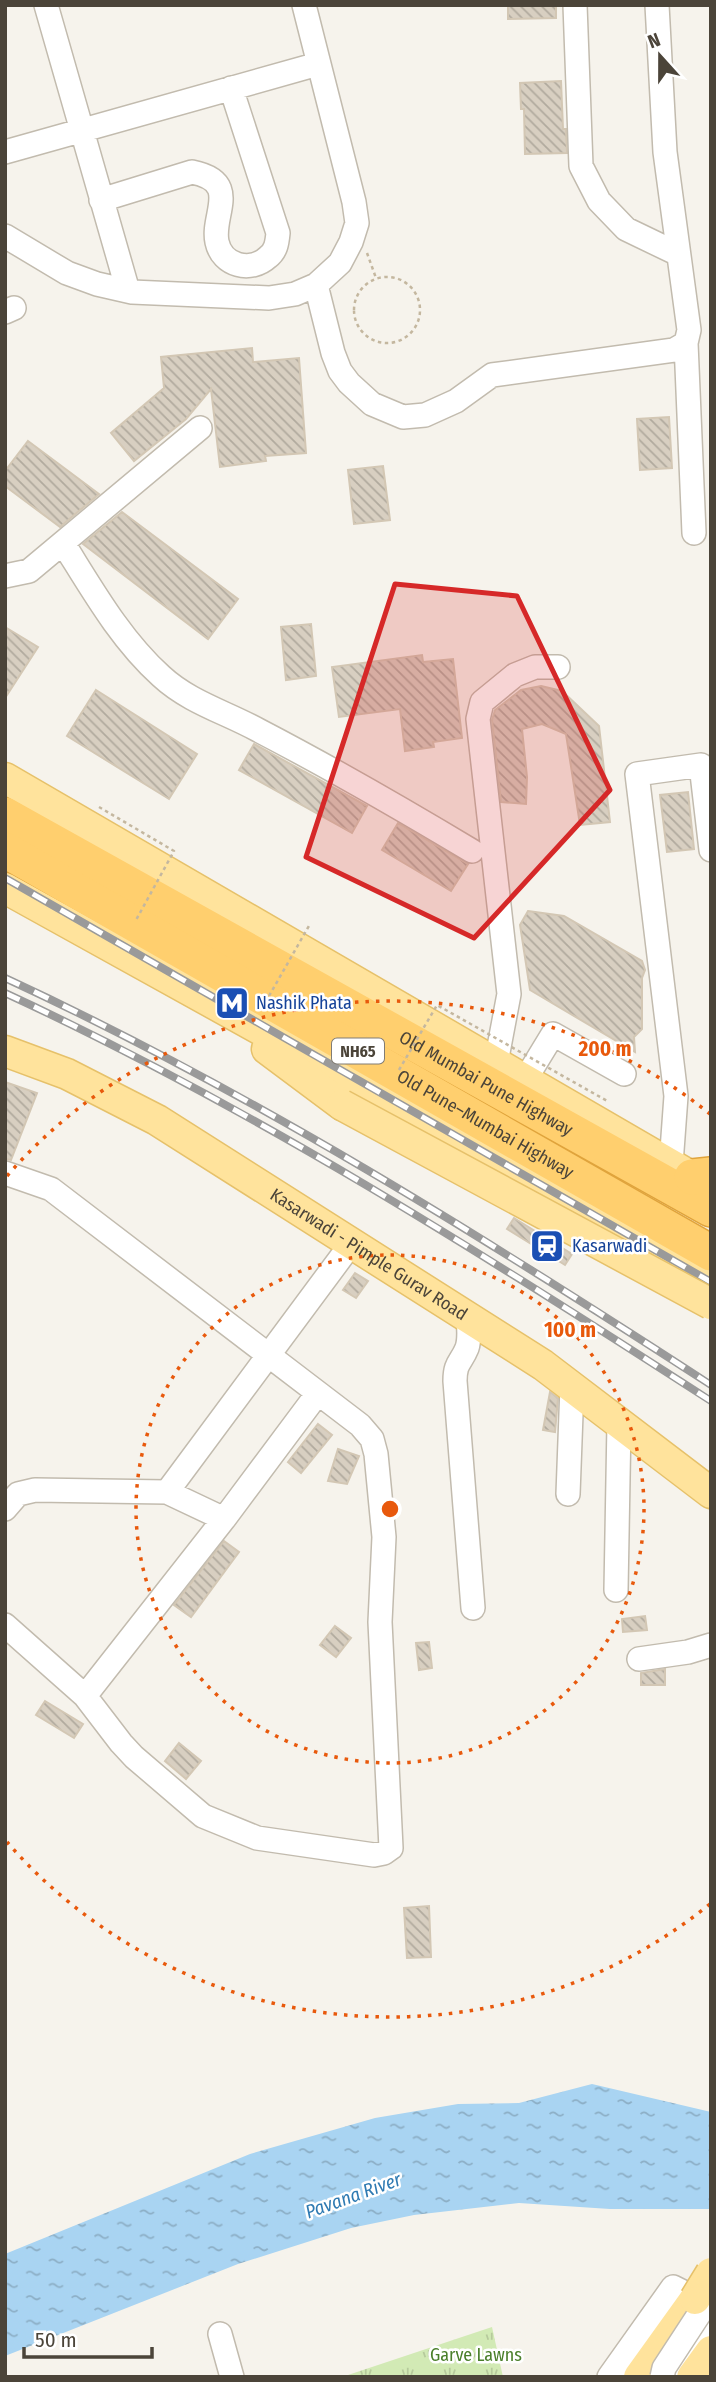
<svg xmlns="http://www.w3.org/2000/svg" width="716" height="2382" viewBox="0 0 716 2382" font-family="'Fira Sans Condensed',sans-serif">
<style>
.grass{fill:url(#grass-tufts)}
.water{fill:url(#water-ripples)}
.building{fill:url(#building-back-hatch);stroke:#d3c7b4;stroke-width:2}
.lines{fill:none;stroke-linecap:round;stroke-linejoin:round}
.minor-casing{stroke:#c2bbae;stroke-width:26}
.major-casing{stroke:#e6c16a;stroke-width:33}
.highway-casing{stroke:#e0a43c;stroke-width:38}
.path{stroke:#c4b79f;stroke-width:2.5;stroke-dasharray:3.5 3.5;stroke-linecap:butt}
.minor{stroke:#fff;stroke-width:23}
.major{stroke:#ffe39c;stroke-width:30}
.highway{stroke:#ffcf6e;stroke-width:35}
.rail-casing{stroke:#9a9a9a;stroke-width:8}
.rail{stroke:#fff;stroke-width:5;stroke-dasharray:16;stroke-linecap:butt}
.minor-bridge-casing{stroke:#c2bbae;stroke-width:26;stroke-linecap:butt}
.major-bridge-casing{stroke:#e6c16a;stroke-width:33;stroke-linecap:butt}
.path-bridge{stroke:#c4b79f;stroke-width:2.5;stroke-dasharray:3.5 3.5;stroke-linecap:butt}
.minor-bridge{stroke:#fff;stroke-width:23}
.major-bridge{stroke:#ffe39c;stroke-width:30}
.marked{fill:#d62828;fill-opacity:0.2;stroke:#d62828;stroke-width:5;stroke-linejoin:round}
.ring{fill:none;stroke:#e8590c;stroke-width:3.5;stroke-dasharray:3.5 7}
.labels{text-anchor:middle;stroke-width:5;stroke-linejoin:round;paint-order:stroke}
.shield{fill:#fff;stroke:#817c74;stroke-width:2}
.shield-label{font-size:16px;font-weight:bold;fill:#4b4439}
.transit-label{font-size:18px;fill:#164399;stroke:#fff;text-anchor:start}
.street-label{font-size:18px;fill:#4b4439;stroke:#fff}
.park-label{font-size:18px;fill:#4a7f2a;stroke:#fff}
.water-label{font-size:19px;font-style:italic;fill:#2e7ab2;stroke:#fff}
.centre{fill:#e8590c;stroke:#fff;stroke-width:3.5}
.ring-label{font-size:21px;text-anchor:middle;font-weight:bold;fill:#e8590c;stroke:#fff;stroke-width:5;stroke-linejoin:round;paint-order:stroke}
</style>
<defs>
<pattern id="grass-tufts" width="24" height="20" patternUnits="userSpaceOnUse" patternTransform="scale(1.75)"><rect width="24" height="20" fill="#d2eab5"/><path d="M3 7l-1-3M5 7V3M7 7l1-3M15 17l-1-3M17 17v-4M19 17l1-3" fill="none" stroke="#b6ca9c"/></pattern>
<pattern id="water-ripples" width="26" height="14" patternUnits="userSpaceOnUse" patternTransform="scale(1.75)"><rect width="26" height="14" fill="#a9d4f2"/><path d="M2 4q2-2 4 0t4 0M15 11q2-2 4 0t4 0" fill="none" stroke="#8caec5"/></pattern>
<pattern id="building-back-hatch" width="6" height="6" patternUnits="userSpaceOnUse" patternTransform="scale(1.75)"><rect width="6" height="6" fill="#d8cfc1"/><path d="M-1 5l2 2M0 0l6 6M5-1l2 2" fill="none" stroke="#b1aa9e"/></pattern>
</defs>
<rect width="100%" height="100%" fill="#f6f3ec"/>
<path class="grass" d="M492,2327l11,50h-161z"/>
<path class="water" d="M592,2084l119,28v97h-101l-91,-6 -105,12 -63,13 -113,36 -233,92v-102l245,-100 125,-36 83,-14 61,-1z"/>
<path class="building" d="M508,5h48v13l-48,1z
M561,81l2,48h3l1,24 -42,1 -1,-45h-3l-1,-26z
M252,348l1,14 46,-4 7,95 -41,3 1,5 -46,6 -9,-78 -25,30 -52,42 -23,-28 53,-45 -3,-31z
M669,417l3,51 -32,2 -3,-51z
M28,441l71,53 -39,33 -55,-41v-15z
M383,466l7,54 -36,4 -6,-54z
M122,512l116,87 -30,40 -125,-95z
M311,624l5,52 -30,4 -5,-53z
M5,627l33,20 -33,51z
M422,655l1,7 30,-3 9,79 -29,4 1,5 -29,4 -5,-42 -61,8 -7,-50z
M541,686l21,5 37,35 11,96 -30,3 -14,-91 -24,-10 -20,5 5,48 -1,27 -25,-2 -9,-82 3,-10 26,-20z
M96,690l101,64 -28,45 -102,-63z
M254,744l113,62 -15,27 -113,-63z
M688,792l6,57 -27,3 -7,-57z
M398,823l70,41 -17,27 -69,-41z
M528,911l36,5 78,45 3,9 -3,8v51l-8,8 1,15 -105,-62 -10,-65z
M5,1082l32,11 -26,67 -6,-1z
M514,1218l58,36 -7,11 -58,-36z
M355,1273l13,8 -12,17 -13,-8z
M550,1392l8,6 -3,34 -12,-2z
M318,1424l14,11 -31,38 -13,-11z
M338,1449l21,7 -12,28 -19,-3z
M224,1541l15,11 -48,65 -17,-12z
M645,1616l2,14 -24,2 -1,-13z
M335,1626l16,12 -15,19 -16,-12z
M429,1642l3,26 -13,2 -3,-27z
M665,1669v16h-24v-12z
M45,1701l38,23 -9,14 -38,-23z
M179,1743l22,18 -15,18 -21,-18z
M429,1906l2,51 -24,1 -3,-50z"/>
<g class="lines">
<g class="minor-casing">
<path id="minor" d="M46,5l82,286
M575,5l6,161 18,35 27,28 52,25
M5,152l313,-88
M101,200l91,-28c50,10 19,43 25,70 5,24 34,31 51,15 8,-6 9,-14 10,-24l-47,-145
M5,236l62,37 30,11 35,8 137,6 26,-4 21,-9 24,-22 11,-21 6,-19 -3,-21 -50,-197
M316,285l17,68 7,18 9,12 23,21 31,13 22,-2 31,-14 36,-26 182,-25 12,-7 3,-13 -24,-178 -8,-147
M5,312l9,-4
M686,343l8,190
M63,543c29,46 57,96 98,133 28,26 64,36 97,54 73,38 144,79 214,121
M5,576l24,-5 171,-143
M496,1063l13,-69 -31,-275 4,-17 33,-27 20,-8h23
M525,1080l28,-46 71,40
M671,1164l5,-68 -39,-322 64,-9 10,85
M5,1173l46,16 309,236 12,14 4,15 8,83 -4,85 11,226 -7,5 -10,2 -117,-17 -54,-22 -69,-59 -13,-14 -36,-47 -80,-71
M468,1318c1,10 2,21 -1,30 -6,15 -12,14 -12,33l18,227
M167,1492l184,-248
M568,1494l4,-107
M5,1509l13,-15 17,-4 132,2 57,27
M616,1590l3,-167
M639,1659l49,-7 23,-7
M85,1696l139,-177 94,-126
M220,2334l12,43
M609,2377l64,-90 36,18
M676,2377l35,-53"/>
</g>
<g class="major-casing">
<g id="major">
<path d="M5,778l706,410"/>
<path d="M5,888l417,231 289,165"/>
<path d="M267,1049l75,56"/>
<path id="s1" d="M5,1051l62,23 90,46 386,245 168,128"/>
<path d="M639,2377l56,-78"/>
<path d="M692,2377l19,-26"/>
</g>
</g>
<g class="highway-casing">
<g id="highway">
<path id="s2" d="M5,815l706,394"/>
<path id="s3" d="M5,850l706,403"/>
<path d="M692,1177l19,-2"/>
</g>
</g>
<path class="path" d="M367,253l9,25
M354 310a33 33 0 1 1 66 0a33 33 0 1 1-66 0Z"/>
<use href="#minor" class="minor"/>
<use href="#major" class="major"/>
<use href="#highway" class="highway"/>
<g class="rail-casing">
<path id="rail" d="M5,878l706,404
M5,978c247,114 478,259 706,407
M5,993c247,114 478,261 706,408"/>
</g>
<use href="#rail" class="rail"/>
<g class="minor-bridge-casing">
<path id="minor-bridge" d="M662,2377l2,-9 47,-72"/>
</g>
<g class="major-bridge-casing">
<path id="major-bridge" d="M342,1105l369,199
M695,2299l16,-26"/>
</g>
<path class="path-bridge" d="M99,807l75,44 -38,69
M269,996l41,-72
M399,1070l38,-65 172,97"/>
<use href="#minor-bridge" class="minor-bridge"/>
<use href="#major-bridge" class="major-bridge"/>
</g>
<path class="marked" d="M395,584l122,12 93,194 -136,148 -168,-81z"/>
<g class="ring">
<circle cx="390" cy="1509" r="254"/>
<path d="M710 1904A508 508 0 0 1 7 1842M7 1176A508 508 0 0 1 710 1114"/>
</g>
<defs>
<g id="metro-square" transform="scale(1.75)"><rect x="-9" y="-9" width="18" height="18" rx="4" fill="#1a4fb4" stroke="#fff"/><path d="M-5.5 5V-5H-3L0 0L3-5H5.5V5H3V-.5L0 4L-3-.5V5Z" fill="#fff"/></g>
<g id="station-square" transform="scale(1.75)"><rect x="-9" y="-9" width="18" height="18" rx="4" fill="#1a4fb4" stroke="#fff"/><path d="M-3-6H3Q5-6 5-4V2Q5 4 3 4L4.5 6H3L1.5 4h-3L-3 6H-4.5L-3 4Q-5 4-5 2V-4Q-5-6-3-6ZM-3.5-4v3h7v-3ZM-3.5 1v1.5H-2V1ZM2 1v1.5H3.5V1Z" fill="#fff"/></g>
</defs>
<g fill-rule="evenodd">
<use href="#metro-square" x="232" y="1003"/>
<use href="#station-square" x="547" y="1246"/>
</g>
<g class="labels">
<rect class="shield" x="332" y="1038.5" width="52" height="25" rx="5"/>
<g class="shield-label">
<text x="358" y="1057">NH65</text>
</g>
<g class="transit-label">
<text x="256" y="1009">Nashik Phata</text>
<text x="572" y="1252">Kasarwadi</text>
</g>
<g class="street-label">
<text dy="6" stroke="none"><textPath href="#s2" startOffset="551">Old Mumbai Pune Highway</textPath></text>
<text dy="6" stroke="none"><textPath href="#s3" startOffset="553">Old Pune–Mumbai Highway</textPath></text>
<text dy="6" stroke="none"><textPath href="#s1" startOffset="418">Kasarwadi - Pimple Gurav Road</textPath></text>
</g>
<g class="park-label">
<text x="476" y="2361">Garve Lawns</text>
</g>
<g class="water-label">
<text transform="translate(353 2195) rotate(-20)" y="7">Pavana River</text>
</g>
</g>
<circle cx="390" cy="1509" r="10" class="centre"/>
<g class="ring-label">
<text x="605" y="1056">200 m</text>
<text x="570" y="1337">100 m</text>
</g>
<rect width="716" height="2382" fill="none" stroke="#4b4439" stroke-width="14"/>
<g transform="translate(660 56) rotate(339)" stroke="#ffffff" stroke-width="5" paint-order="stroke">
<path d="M0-5L12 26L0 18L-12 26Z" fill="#4b4439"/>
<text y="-10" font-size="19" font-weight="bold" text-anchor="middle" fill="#4b4439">N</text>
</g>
<path d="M24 2347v10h128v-10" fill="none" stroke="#4b4439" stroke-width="3.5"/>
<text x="35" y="2347" font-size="21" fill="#4b4439" stroke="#ffffff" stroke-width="5" paint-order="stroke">50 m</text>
</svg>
